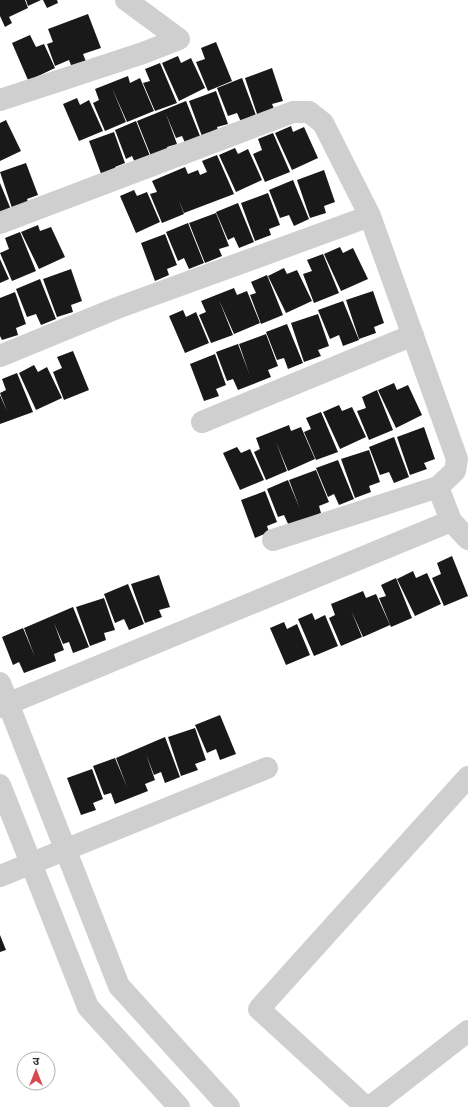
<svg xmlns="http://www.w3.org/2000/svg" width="468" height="1107" viewBox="0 0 468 1107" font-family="'Roboto Condensed','Noto Sans Devanagari',sans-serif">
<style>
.building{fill:#191919}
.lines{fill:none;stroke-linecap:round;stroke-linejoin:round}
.street{stroke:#cfcfcf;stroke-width:22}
</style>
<rect width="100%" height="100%" fill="#fff"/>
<path class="building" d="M0,0h25l3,8 -19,9 3,6 -7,4 -5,-11z
M26,0h15l-13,6z
M43,0h14l1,3 -11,5z
M88,14l13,34 -18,6 4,10 -14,6 -4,-10 -14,6 -8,-22 6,-2 -5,-13z
M30,35l6,12 8,-3 11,24 -19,9 -5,10 -19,-44z
M216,42l16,39 -24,10 -12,-29 9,-3 -4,-11z
M178,56l3,7 10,-5 14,30 -26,13 -17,-38z
M160,63l17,40 -22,8 -12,-28 7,-2 -5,-12z
M272,68l11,33 -11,3 3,7 -17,6 -13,-39z
M128,76l2,7 10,-5 14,33 -27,11 -15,-34 14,34 -21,9 -12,-28 6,-3 -4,-11z
M242,78l15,40 -15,6 -5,-11 -9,3 -11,-28z
M216,91l12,33 -11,3 2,7 -16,5 -14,-38z
M77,98l3,7 9,-5 14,31 -24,10 -16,-37z
M186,101l16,40 -15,6 -5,-11 -6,2 -10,-24 11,30 -10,3 3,7 -17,7 -16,-40z
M6,120l15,31 -21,10v-38z
M136,121l16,40 -15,6 -5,-11 -6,3 -11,-29z
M291,126l2,6 11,-5 14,31 -26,12 -17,-37z
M114,132l11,31 -10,4 2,7 -14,5 -14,-38z
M273,133l17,39 -25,10 -12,-28 9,-4 -4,-11z
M235,148l3,6 10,-5 14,31 -26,12 -17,-37z
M217,155l17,39 -50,19 -6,-15 6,16 -22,9 -12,-29 7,-2 -5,-11 33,-14 3,7 10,-4 11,27 -9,-22 7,-3 -5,-11z
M26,163l12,32 -11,4 2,6 -16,6 -13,-39z
M324,170l11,32 -11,4 2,7 -16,5 -13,-38z
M293,180l16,39 -15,7 -5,-11 -9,3 -11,-28z
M0,183l12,29 -12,5z
M134,190l3,6 10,-4 13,30 -24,11 -16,-37z
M268,193l12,32 -11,4 2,6 -16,6 -14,-38z
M238,203l16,39 -15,6 -5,-11 -6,3 -12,-28z
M216,213l13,33 -10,3 3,7 -17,7 -16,-40z
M188,223l16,40 -15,6 -5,-11 -6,3 -12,-29z
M38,225l2,6 11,-4 14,30 -26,12 -18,-37z
M20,232l16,39 -24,10 -12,-28 9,-4 -4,-11z
M165,234l12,31 -10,4 2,6 -14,6 -14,-38z
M340,247l3,6 10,-5 15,31 -27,12 -17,-37z
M323,254l16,39 -25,10 -11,-29 9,-3 -5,-11z
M0,259l9,20 -9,4z
M284,268l3,6 10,-4 15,31 -26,12 -18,-37z
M71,269l11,32 -11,4 2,7 -16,5 -14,-38z
M267,275l16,40 -22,9 -11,-29 6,-2 -5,-11z
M40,279l16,40 -15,6 -5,-11 -9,3 -11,-28z
M234,288l3,7 10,-4 13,32 -26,11 -15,-34 14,35 -22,8 -12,-28 7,-3 -5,-11z
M373,291l11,32 -10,4 2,6 -17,6 -13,-39z
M15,292l11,32 -10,4 2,7 -16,5 -2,-4v-38z
M343,301l16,39 -16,6 -4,-11 -9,4 -12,-29z
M183,310l3,7 10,-5 13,31 -24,10 -16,-37z
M318,314l11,32 -11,4 3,6 -17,6 -13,-39z
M287,324l16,39 -15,6 -4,-11 -7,2 -11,-28z
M266,334l12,32 -10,4 3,7 -33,13 -5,-11 -6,2 -11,-29 22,-8 11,29 -10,-29z
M73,351l16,39 -25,10 -11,-28 9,-4 -5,-11z
M215,354l11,31 -10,4 3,7 -15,5 -14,-37z
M34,365l4,7 9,-5 15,31 -26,12 -17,-37z
M17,373l16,39 -33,12v-29l7,16 -7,-18 6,-3 -4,-11z
M394,383l3,7 11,-5 14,30 -26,13 -18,-38z
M377,390l16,40 -24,10 -12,-29 9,-3 -4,-11z
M339,405l3,6 10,-4 14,30 -26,12 -17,-37z
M321,412l17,40 -22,8 -12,-28 7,-3 -5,-11z
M289,425l2,6 10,-4 14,32 -27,12 -12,-29 11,29 -21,9 -12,-28 6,-3 -4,-11z
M424,427l11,32 -11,4 3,6 -17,6 -13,-38z
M394,437l15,40 -15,6 -5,-11 -9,3 -11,-28z
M237,447l4,6 9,-4 14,31 -24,10 -17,-37z
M369,450l11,32 -11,4 2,6 -16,6 -14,-39z
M338,460l16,39 -15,6 -5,-11 -6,3 -12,-29z
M316,470l13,32 -10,4 2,7 -32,13 -5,-11 -6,2 -11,-28 21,-9 12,29 -11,-29z
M265,491l12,31 -10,4 2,6 -14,6 -14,-38z
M452,556l16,40 -24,10 -12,-28 9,-4 -4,-11z
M413,571l3,7 11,-5 14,31 -26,12 -18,-37z
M159,575l11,32 -11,3 3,7 -17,6 -14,-39z
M396,578l16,40 -21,9 -12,-29 7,-2 -5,-11z
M128,584l16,40 -15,6 -5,-11 -9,4 -11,-29z
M363,591l3,7 10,-4 14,31 -27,12 -12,-27 11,27 -21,9 -12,-28 6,-3 -4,-11z
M104,598l11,32 -11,3 2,7 -16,6 -14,-39z
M73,607l16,40 -16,6 -4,-11 -6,2 -9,-21 10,27 -10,4 2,7 -32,12 -5,-11 -6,3 -11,-28 21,-9 12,29 -11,-29z
M312,613l3,7 10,-5 13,31 -24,10 -16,-37z
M284,622l3,7 10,-5 13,31 -24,10 -16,-37z
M220,715l16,39 -16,6 -4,-11 -9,4 -12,-28z
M195,728l11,32 -11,4 3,6 -17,6 -13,-39z
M165,737l15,40 -15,6 -4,-11 -7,3 -8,-21 9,26 -10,4 3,7 -33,13 -4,-11 -7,2 -11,-29 22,-8 12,29 -11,-29z
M92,769l11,30 -10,4 3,7 -15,5 -14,-37z
M0,935l6,15 -6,2z"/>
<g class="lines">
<path class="street" d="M0,100l143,-47 36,-14 -53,-39
M0,223l293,-111h16l14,11 47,93 87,243 -2,12 -17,16 13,34 17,18
M0,356l117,-48 253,-92
M202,422l211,-87
M273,540l165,-53
M0,683l119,303 110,121
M0,707l451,-186
M0,785l88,222 91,100
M0,876l267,-108
M366,1107l-107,-98 209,-232
M370,1107l98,-76"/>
</g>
<g transform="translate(36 1071)"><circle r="19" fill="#ffffff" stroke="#adadad"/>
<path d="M0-3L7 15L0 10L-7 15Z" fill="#d44952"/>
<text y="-6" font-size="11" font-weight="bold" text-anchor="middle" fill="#323232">उ</text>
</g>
</svg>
